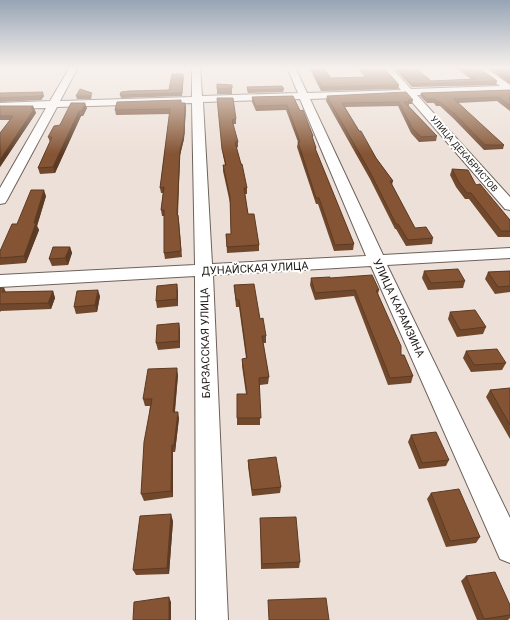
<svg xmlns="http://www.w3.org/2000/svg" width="510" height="620" viewBox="0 0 510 620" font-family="Roboto,sans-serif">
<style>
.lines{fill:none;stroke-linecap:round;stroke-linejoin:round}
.minor-casing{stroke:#6d625b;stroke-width:2}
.minor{fill:#fff;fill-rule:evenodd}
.wall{fill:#72482d}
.shaded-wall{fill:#5c3b24}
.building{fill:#845434;stroke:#5c3b24}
.labels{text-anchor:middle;stroke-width:4;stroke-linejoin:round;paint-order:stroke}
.far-street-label{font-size:9px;fill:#221e1b;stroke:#fff}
.street-label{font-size:11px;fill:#221e1b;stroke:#fff}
</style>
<rect width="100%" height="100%" fill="#ede0d8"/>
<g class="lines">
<g class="minor-casing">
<path id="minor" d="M70,67h8l-18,34 132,-4v-30h8l2,29 96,-3 -11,-26h8l12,26 94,-3 -19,-23h9l20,22 89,-3 -25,-19h10l25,18v7l-93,3 93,102v13l-5,-1 -99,-114 -96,4 73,156 127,-7v10l-123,7 123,253v45l-10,-4 -129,-293 -158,9 15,345h-32l-1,-344 -195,11v-12l195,-10 -3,-162 -135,4 -50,93 -2,3 -5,1v-16l46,-80 -46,1v-6l50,-2zM300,99l66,157 -154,8 -9,-162z"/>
</g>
<use href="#minor" class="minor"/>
</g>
<path class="wall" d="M268,67h13l-13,1z
M309,67h14l8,11 34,-1 -9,-10h27l16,18 -1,4 -77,2z
M393,67h22l16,14 40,-2 -16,-12h23l19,14 -1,4 -84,2z
M487,67h23v17z
M184,76l-2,20 -61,2 -1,-3 49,-5z
M217,84l15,1v9h-15z
M247,87l37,2 -1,3 -35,1 -1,-3z
M510,90v21l-13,-10 -39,2 46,42 -1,4 -19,1 -30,-31 -14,-13h-4l-2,-3h-7l-7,-7 1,-3z
M0,93l44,3 -3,4 -41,2z
M92,95l-1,4h-14l-1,-3z
M293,96l20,40v3l3,9v4l38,92 -1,6 -19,1 -16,-47h-2l-19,-57 1,-5 -12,-32 -30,1 -4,-9v-5z
M327,96l86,4 -1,4h-3v2l28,30 -1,5 -17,1 -8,-9 -13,-27 -53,1 31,51 17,23 -1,4 23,43 18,10 -1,6 -26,2 -10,-17h-1l-25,-50 -44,-78z
M217,98l19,21v5h-3l5,18v5l-2,1 11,40v6h-2l3,20 11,31v6l-32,2 -1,-19h5l-1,-31 -7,-32v-6h2l-2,-10z
M71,103l16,5 -4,8h-2l-26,57 -15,1 -2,-6 12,-26 -2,-5 12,-12z
M181,103h4l1,4 -2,32 -4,16 -2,60 1,6 3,36 -17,2 -1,-6v-37h-2l-1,-6 2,-17h-2l-1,-5 10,-74 -54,1 -1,-5z
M0,106h33l3,7 -36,54v-34l10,-13h-10z
M452,169l24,16 34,35v17h-12l-29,-38h-4l-9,-12 -6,-12z
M46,196l-9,30 2,4 -13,33 -26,2v-14l17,-27z
M70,247l2,6 -4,12 -16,1 -3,-7z
M424,271l41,10 -2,7 -35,2 -6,-12z
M510,271v21l-15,2 -10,-15 3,-7z
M311,278h19l49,12 -1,4 23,61 12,21 -2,7 -23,2 -34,-89 -39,4 -5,-15z
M234,285l26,34 6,17v7h-3l6,34 -1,7 -8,1v40h-23v-7l9,-24 -4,-28v-7l4,-1 -7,-51h-3z
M0,288h4l2,4 47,-1 2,7 -4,11 -50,2 -1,1z
M178,291v15l-21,2 -1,-7z
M100,296l-3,16 -21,2 -2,-7z
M450,312l36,15 -3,7 -26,3 -9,-18z
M180,330v18l-22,2 -2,-7z
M466,351l40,12 -4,7 -31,2 -8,-14z
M178,375l-3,37 4,6 -4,34h-2v45l-29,4 -3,-7 9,-88h-5l-2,-7z
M510,388v51l-24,-42 4,-7z
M411,435l38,25 -3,6 -27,3 -11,-27z
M248,460l33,27 -1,6 -28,3 -4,-30z
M431,493l49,44 -4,6 -30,4 -19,-48z
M260,518l40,44 -1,6 -38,1z
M173,521l-4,53 -33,1 -3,-5z
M466,576l44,29v13l-2,2h-31l-16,-39z"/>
<path class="shaded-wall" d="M43,92l1,4 -3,4 -1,-4z
M85,103l2,5 -4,8 -1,-5z
M185,103l1,4 -2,32 -4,16 -3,66v-6l3,-65z
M33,106l3,7 -36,54v-7z
M79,111l2,5 -26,57 -2,-6z
M44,190l2,6 -9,30 2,4 -13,33 -2,-7z
M70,247l2,6 -4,12 -3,-7z
M177,284l1,7v15l-1,-7z
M98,290l2,6 -3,16 -2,-7z
M53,291l2,7 -4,11 -3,-6z
M179,323l1,7v18l-1,-7z
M177,368l1,7 -4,43 -1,-6z
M178,412l1,6 -4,34 -1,-7z
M172,445l1,7v45l-2,-6z
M171,514l2,7 -4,53 -2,-6z
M169,597l2,5v18h-2z"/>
<path class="building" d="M311,67h12l8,11 37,-1 -9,-10h24l16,18 -77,2z
M397,67h18l16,14 45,-2 -15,-12h17l19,14 -85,3z
M493,67h17v12z
M172,74h11l-1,19 -62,2 1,-3 8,-1 40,-1z
M217,84l15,1v3l-15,1z
M282,86l2,3 -36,1 -1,-3z
M80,89l12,4 -2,3h-14z
M510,90v16l-11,-9 -45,2 50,46h-19l-29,-30 -16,-13h-3l-2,-3h-8l-6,-6z
M43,92l-3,4 -40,2v-5z
M406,92l7,8h-5l2,2h-6l33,34 -16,1 -9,-9 -13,-26 -57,1 17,28h2l15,27 17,23h-3l25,47 11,-1 7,11 -25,2 -10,-16h-2l-25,-50 -44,-78z
M293,96l7,15 3,-1 10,26h-1l4,12h-1l39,96 -19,1 -16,-47h-3l-18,-56h2l-13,-37 -31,1 -4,-9z
M217,98h16l3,21 -4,1 6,22h-3l6,22h1l5,24h-3l4,26h6l5,31 -32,2 -1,-13h5l-1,-37 -7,-32h3l-4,-16z
M181,100v3h4l-1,31 -4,16 -3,65h1l3,36 -17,2v-43h-3l3,-23 -4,1 10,-79 -55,1 2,-8z
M71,103h14l-3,8h-3l-26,56 -15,1 14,-31h-4l6,-11 6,-1z
M0,106h33l-2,3h3l-34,51v-27l13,-17h-13z
M452,169l16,1 8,15 4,-1 30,36v11h-9l-30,-38h-4l-9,-12z
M31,190h13l-10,33h2l-12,33 -24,2v-7l12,-27h5z
M53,247h17l-5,11 -16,1z
M458,269l7,12 -34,2 -7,-12z
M510,271v15l-12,1 -10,-15z
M372,275l7,15h-3l25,56v9h3l9,21 -23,2 -35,-88 -40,3 -4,-15 19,-1v1z
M177,284v15l-21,2 1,-15z
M254,284l6,35 3,-1 3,18h-4l7,41 -10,1 2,40h-24v-24h10l-5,-35 5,-1 -8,-58h-3l-2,-15z
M0,288h4l-2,4 51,-1 -5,12 -48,1z
M98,290l-3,15 -21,2 3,-16z
M475,310l11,17 -26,3 -10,-18z
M179,323v18l-23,2 1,-18z
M497,349l9,14 -32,2 -8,-14z
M177,368l-4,44h5l-4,33h-2l-1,46 -30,3 3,-52 8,-43h-9l5,-30z
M510,388v37l-20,-35z
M436,432l13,28 -27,3 -11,-28z
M276,457l5,30 -29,3 -4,-30z
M459,489l21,48 -30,4 -19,-48z
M171,514l-4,54 -34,2 7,-54z
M296,517l4,45 -38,2 -2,-46z
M495,572l15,33v10l-26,4 -18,-43z
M169,597v23h-36l1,-18z
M326,598l3,22h-60l-1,-20z"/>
<linearGradient id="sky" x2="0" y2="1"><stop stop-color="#97a4b5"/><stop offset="0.44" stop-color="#f7f1ed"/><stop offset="1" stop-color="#f7f1ed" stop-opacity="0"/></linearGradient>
<rect width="510" height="154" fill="url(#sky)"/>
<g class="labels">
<g class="far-street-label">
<text transform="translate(464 154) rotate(49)" y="3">УЛИЦА ДЕКАБРИСТОВ</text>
</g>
<g class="street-label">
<text transform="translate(255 268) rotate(-3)" y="4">ДУНАЙСКАЯ УЛИЦА</text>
<text transform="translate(399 308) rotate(65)" y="4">УЛИЦА КАРАМЗИНА</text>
<text transform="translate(205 343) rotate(-91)" y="4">БАРЗАССКАЯ УЛИЦА</text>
</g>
</g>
</svg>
